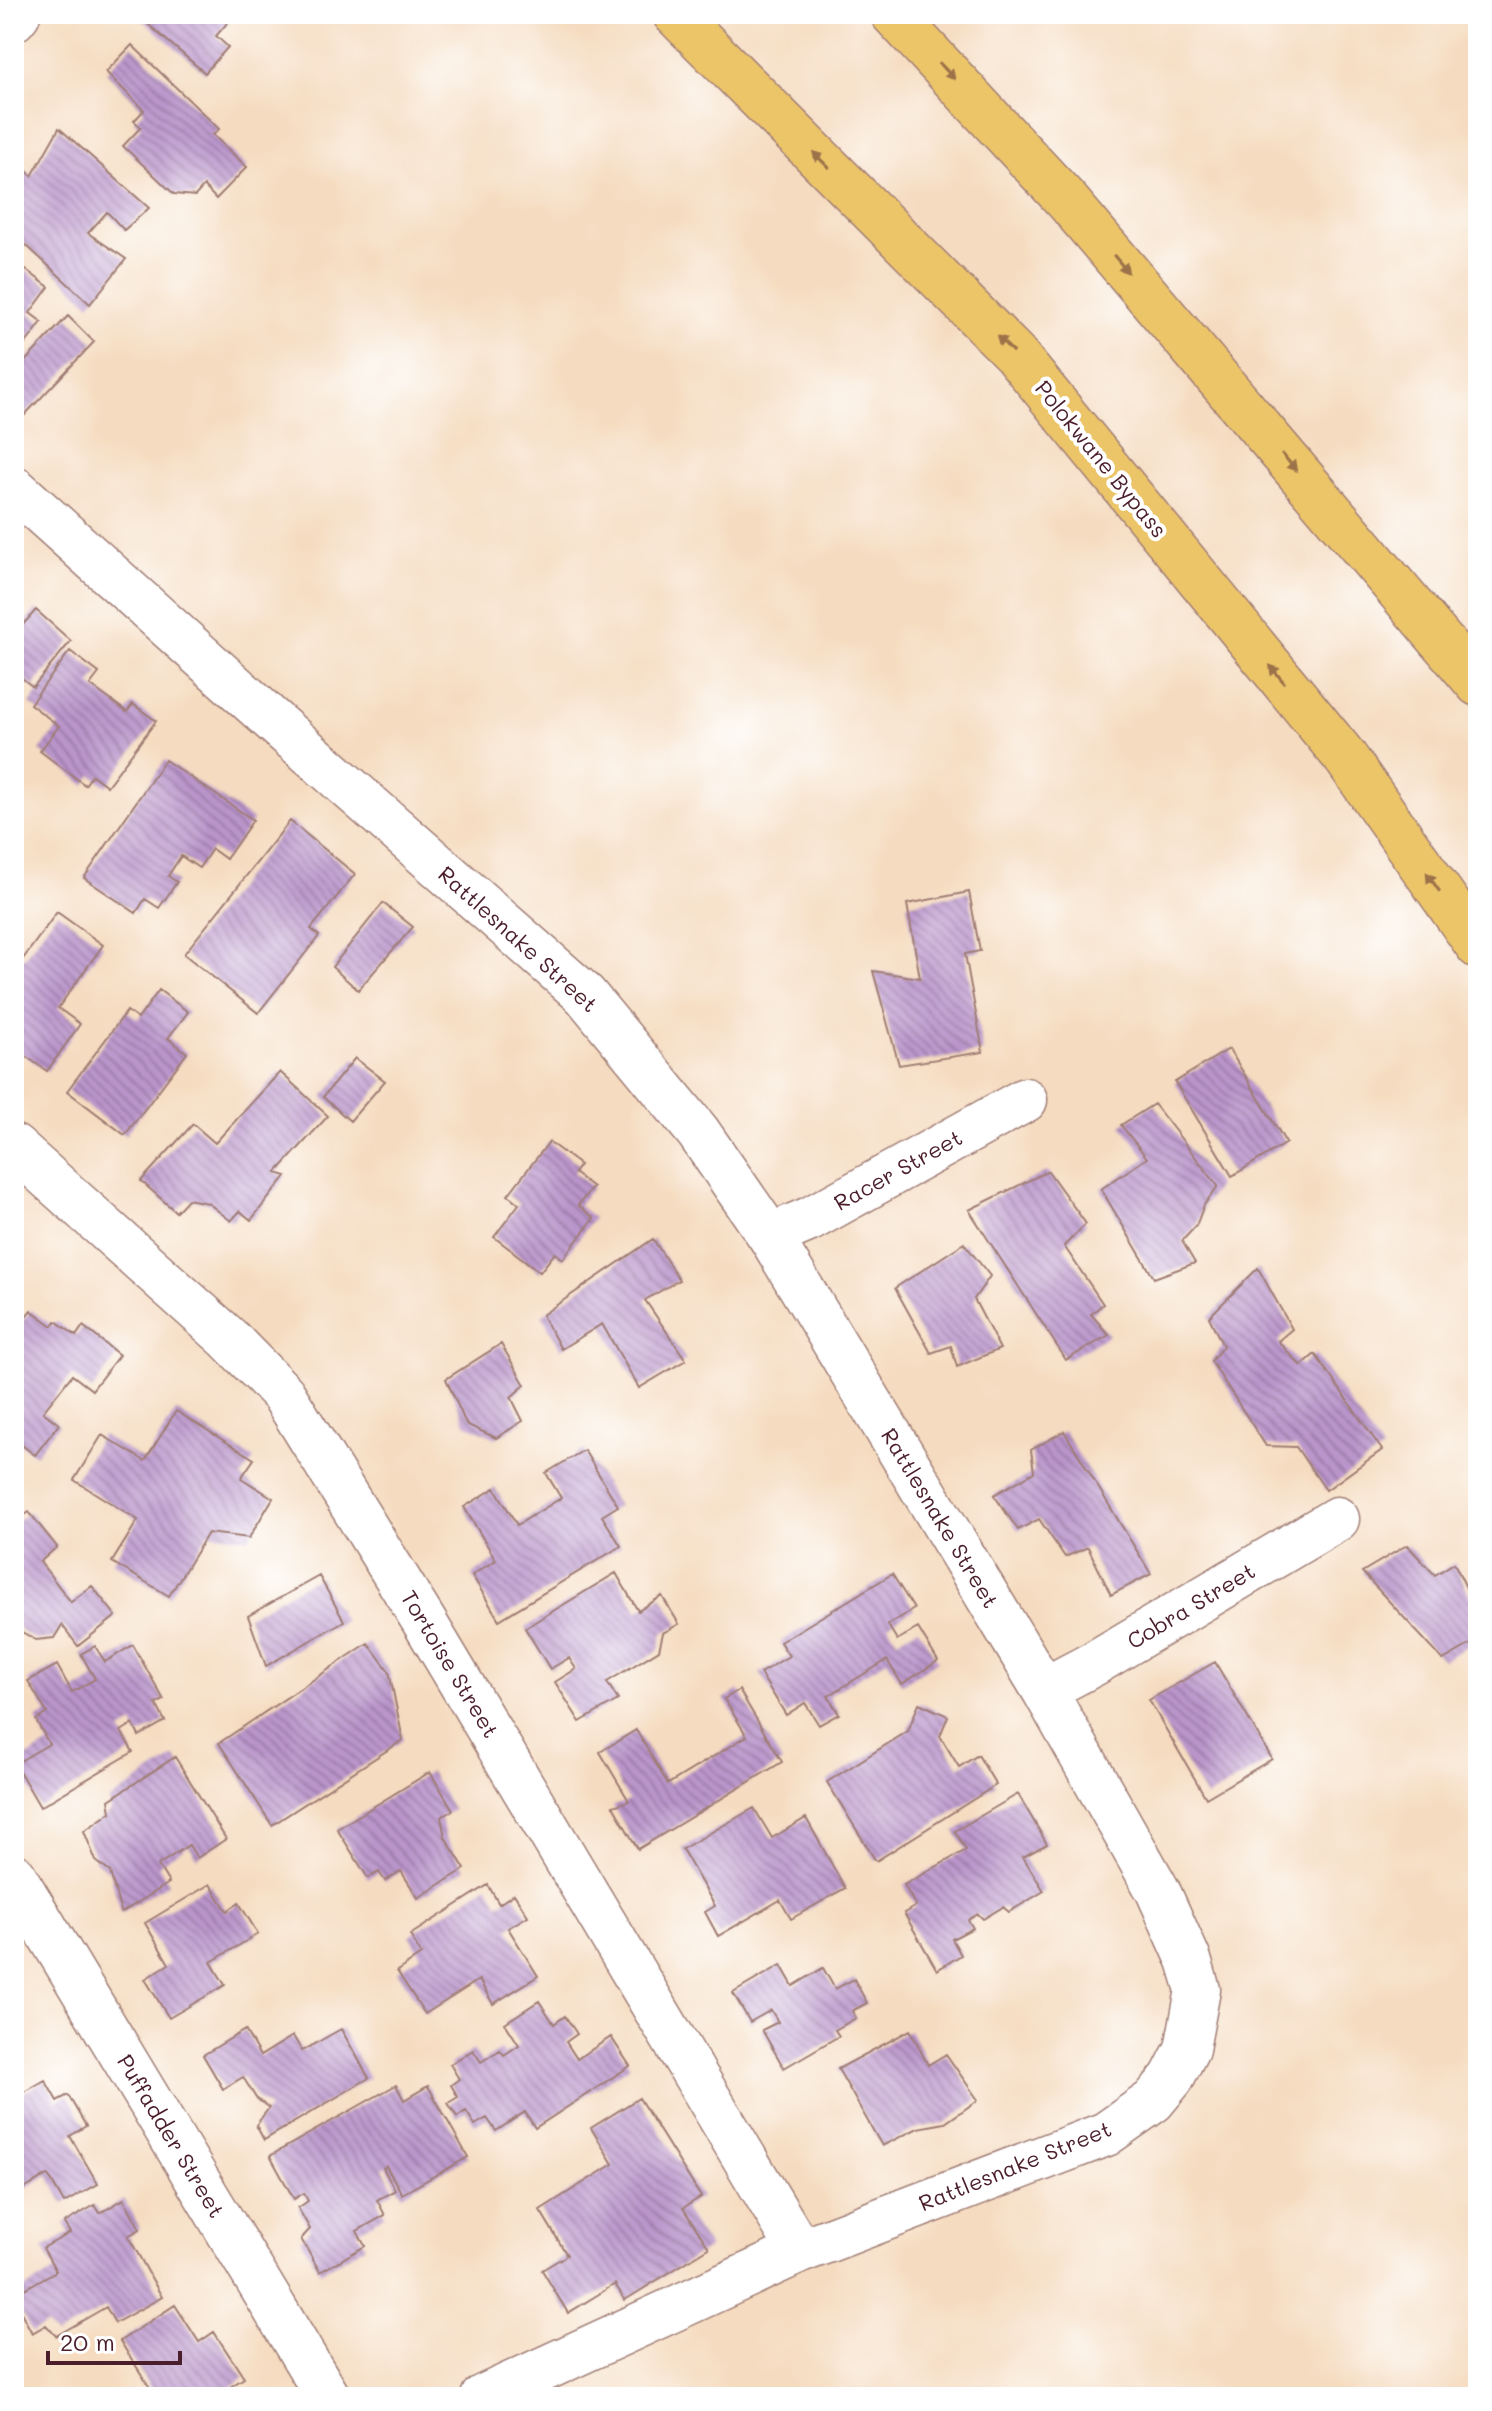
<svg xmlns="http://www.w3.org/2000/svg" width="1492" height="2411" viewBox="0 0 1492 2411" font-family="Mali,sans-serif">
<style>
.building{fill:url(#building-back-hatch)}
.lines{fill:none;stroke-linecap:round;stroke-linejoin:round}
.minor-casing{stroke:#a07d75;stroke-width:47}
.motorway-casing{stroke:#a07d75;stroke-width:47}
.minor{stroke:#fff;stroke-width:44}
.motorway{stroke:#edc569;stroke-width:44}
.oneway{fill:#9c724a}
.labels{text-anchor:middle;stroke-width:8;stroke-linejoin:round;paint-order:stroke}
.street-label{font-size:22px;fill:#4a1f2b;stroke:#fff}
</style>
<defs>
<pattern id="building-back-hatch" width="6" height="6" patternUnits="userSpaceOnUse" patternTransform="scale(2)"><rect width="6" height="6" fill="#ba95cb"/><path d="M-1 5l2 2M0 0l6 6M5-1l2 2" fill="none" stroke="#9979a5"/></pattern>
</defs>
<rect width="100%" height="100%" fill="#fff"/>
<filter id="ink" filterUnits="userSpaceOnUse"><feTurbulence type="fractalNoise" baseFrequency=".0125" numOctaves="2"/><feDisplacementMap in="SourceGraphic" scale="16" xChannelSelector="R" yChannelSelector="G"/><feConvolveMatrix kernelMatrix="1 2 1 2 8 2 1 2 1" color-interpolation-filters="sRGB"/></filter>
<filter id="wash" filterUnits="userSpaceOnUse"><feTurbulence type="fractalNoise" baseFrequency=".006" numOctaves="4" result="noise"/><feDisplacementMap in="SourceGraphic" scale="32" xChannelSelector="R" yChannelSelector="G"/><feGaussianBlur stdDeviation="1.8" result="paint"/><feColorMatrix in="noise" values="0 0 0 0 0 0 0 0 0 0 0 0 0 0 0 0 0 1.4 0 .05"/><feComposite in="paint" operator="in"/></filter>
<g filter="url(#wash)">
<rect width="100%" height="100%" fill="#f5dbbf"/>
<g id="blocks">
<path class="building" d="M136,14h99l-19,22 12,11 -23,26z
M132,45l87,84 -6,6 34,32 -31,32 -12,-13 -9,10 -21,-2 -51,-48 18,-19 -7,-6 10,-11 -38,-38z
M59,128l90,80 -25,22 -17,-18 -19,21 38,26 -36,45 -76,-70v-74l18,16z
M14,261l35,26 -19,26 12,9 -28,37z
M68,316l26,26 -75,79 -5,-5v-43z
M36,610l35,31 -38,46 -16,-13 -3,4v-56l6,6z
M70,651l29,22 -9,12 37,27 6,-8 23,17 -49,65 -15,-11 -7,10 -45,-34 19,-25 -29,-22z
M165,760l88,60 -27,39 -14,-10 -13,19 -18,-12 -13,20 9,6 -18,26 -14,-9 -9,14 -52,-35z
M290,821l65,53 -44,55 8,7 -61,77 -74,-59z
M969,892l11,59 -15,3 18,98 -84,13 -26,-94 47,7 -13,-74z
M383,903l30,24 -55,63 -26,-23z
M57,912l46,33 -45,63 22,16 -33,47 -33,-23v-95l9,6z
M159,990l29,22 -20,26 19,15 -62,82 -58,-44 60,-80 11,8z
M1229,1049l57,94 -54,33 -57,-94z
M355,1058l30,23 -35,40 -27,-24z
M280,1072l48,44 -52,57 10,3 -35,44 -11,-9 -9,10 -23,-18 -20,-4 -12,13 -35,-31 52,-57 22,19z
M1154,1104l64,82 -14,19 -8,21 -14,15 13,22 -41,15 -53,-89 46,-31 -26,-33z
M549,1142l31,23 -6,8 19,14 -15,18 16,13 -31,41 -8,-6 -15,19 -46,-35 25,-33 -11,-9z
M1048,1171l38,53 -22,22 39,58 -12,10 18,21 -43,25 -97,-150z
M653,1239l26,41 -34,20 41,60 -47,28 -37,-64 -41,25 -19,-34z
M964,1243l26,33 -16,23 26,50 -43,18 -6,-21 -20,7 -36,-65z
M1258,1268l34,61 -14,12 23,25 14,-12 67,96 -56,40 -30,-43 -30,-1 -55,-85 12,-15 -14,-29z
M31,1310l22,16 3,-5 20,15 7,-10 36,29 -27,35 -20,-15 -29,37 16,12 -24,31 -21,-16v-107z
M501,1344l24,41 -14,12 12,24 -27,17 -30,-14 -20,-45z
M176,1411l78,48 -13,19 32,20 -24,40 -41,-5 -39,63 -57,-34 26,-42 -64,-40 28,-45 43,26z
M1064,1431l87,143 -40,21 -23,-48 -23,10 -26,-38 -21,11 -24,-35 40,-23 -3,-22z
M584,1450l34,56 -16,10 19,30 -122,74 -27,-45 24,-15 -32,-53 31,-19 22,37 44,-27 -15,-25z
M29,1512l28,35 -17,15 31,40 21,-16 24,30 -38,30 -16,-21 -8,13 -18,2 -14,-8 -8,-11v-98z
M1407,1545l28,30 19,-12 24,49v28l-35,20 -81,-88z
M616,1573l22,38 24,-15 17,28 -16,9 -4,17 -52,32 11,18 -38,22 -25,-40 21,-13 -7,-11 -19,11 -25,-41z
M892,1574l22,35 -26,16 9,15 21,-12 20,33 -36,23 -15,-24 -59,36 11,18 -20,11 -14,-22 -19,12 -26,-42 29,-17 -9,-14z
M319,1576l25,45 -78,45 -18,-50z
M368,1643l21,28 14,69 -131,85 -53,-82z
M133,1645l31,55 -8,4 9,17 -26,15 -6,-12 -12,7 12,21 -93,55 -25,-43 34,-20 -13,-24 11,-7 -19,-32 29,-16 15,27 23,-13 -14,-25 14,-8 10,16z
M1215,1662l57,97 -66,39 -57,-98z
M739,1690l43,72 -144,87 -25,-43 16,-5 -29,-49 36,-22 32,54 79,-48 -23,-37z
M919,1703l29,13 -8,20 19,31 19,-12 18,30 -120,76 -49,-79 81,-51z
M175,1757l51,82 -29,19 -8,-13 -31,20 11,18 -48,30 -11,-41 -14,-11 -12,-30 27,-19 -2,-12z
M430,1772l23,38 -12,7 4,20 20,32 -47,29 -17,-27 -16,10 -6,-9 -11,6 -31,-49z
M1018,1794l29,50 -24,13 21,34 -35,21 -6,-5 -20,12 -5,-5 -10,6 5,8 -21,11 9,16 -24,15 -33,-57 12,-7 -12,-21 62,-35 -11,-19z
M754,1808l18,30 34,-20 39,70 -54,31 -11,-19 -62,36 -13,-24 10,-6 -33,-57z
M210,1884l17,27 12,-8 19,31 -47,28 14,23 -56,33 -24,-39 24,-15 -24,-41z
M488,1885l11,19 15,-10 14,22 -20,12 30,48 -45,28 -14,-24 -54,34 -28,-43 24,-16 -11,-20z
M781,1965l12,21 30,-18 12,21 19,-10 13,24 -15,8 4,7 -21,12 4,6 -55,32 -22,-38 16,-8 -7,-12 -21,12 -17,-29z
M539,2001l15,23 11,-8 12,18 -11,8 11,17 34,-22 19,29 -95,62 -10,-16 -29,19 -9,-13 -12,7 -9,-14 -9,6 -9,-14 10,-6 -7,-12 8,-6 -9,-15 23,-14 8,12 19,-12 4,5 15,-10 -14,-22z
M341,2029l28,49 -105,62 -8,-15 13,-17 -13,-10 -13,-21 -20,12 -20,-34 42,-25 15,26 33,-20 9,15z
M910,2030l18,35 18,-11 32,46 -33,23 -27,5 -36,18 -44,-77z
M45,2080l12,21 11,-6 18,31 -16,10 28,48 -34,19 -16,-28 -34,20v-97z
M396,2085l8,15 24,-14 40,71 -66,37 -16,-28 -3,2 12,22 -18,10 8,15 -28,16 8,15 -45,26 -19,-33 9,-10 -12,-21 10,-7 -4,-8 -10,6 -24,-43z
M639,2098l62,99 -18,11 26,40 -84,52 -10,-16 -47,29 -26,-43 25,-15 -27,-45 73,-46 -22,-36z
M124,2199l16,30 -12,7 34,61 -47,26 -9,-16 -50,29 -10,-11 -14,8 -18,-34v-4l42,-24 -13,-23 27,-15 -6,-10 31,-18 5,8z
M175,2305l24,37 15,-10 30,46 -17,11 5,8h-76l-36,-56z"/>
</g>
</g>
<g filter="url(#ink)">
<use href="#blocks" fill-opacity="0" stroke="#a07d75" stroke-width="2"/>
<g class="lines">
<g class="minor-casing">
<path id="minor" d="M14,19l4,-5
M14,488l258,232 313,275 113,137 72,104 274,454 114,201 31,69 9,30 -11,59 -15,29 -19,23 -47,33 -306,117 -317,146
M14,1147l214,191 55,56 142,229 375,628
M770,1236l40,-17 215,-119
M1044,1690l49,-26 244,-145
M14,1876l314,521"/>
</g>
<g class="motorway-casing">
<path id="motorway" d="M675,14l340,340 330,403 133,189
M893,14l175,188 410,482"/>
</g>
<use href="#minor" class="minor"/>
<use href="#motorway" class="motorway"/>
</g>
<defs><path id="oneway-solid" d="M-6-.8H1V-3.2L6.5 0L1 3.2V.8H-6Z" transform="scale(2)"/></defs>
<g class="oneway">
<use href="#oneway-solid" transform="translate(947 71) rotate(47)"/>
<use href="#oneway-solid" transform="translate(821 160) rotate(-135)"/>
<use href="#oneway-solid" transform="translate(1121 264) rotate(50)"/>
<use href="#oneway-solid" transform="translate(1005 344) rotate(-135)"/>
<use href="#oneway-solid" transform="translate(1289 462) rotate(50)"/>
<use href="#oneway-solid" transform="translate(1277 674) rotate(-129)"/>
<use href="#oneway-solid" transform="translate(1433 882) rotate(-125)"/>
</g>
</g>
<g class="labels">
<g class="street-label">
<text transform="translate(1101 459) rotate(51)" y="8">Polokwane Bypass</text>
<text transform="translate(518 939) rotate(42)" y="8">Rattlesnake Street</text>
<text transform="translate(898 1170) rotate(-29)" y="8">Racer Street</text>
<text transform="translate(940 1518) rotate(59)" y="8">Rattlesnake Street</text>
<text transform="translate(1191 1606) rotate(-31)" y="8">Cobra Street</text>
<text transform="translate(450 1664) rotate(59)" y="8">Tortoise Street</text>
<text transform="translate(171 2136) rotate(59)" y="8">Puffadder Street</text>
<text transform="translate(1015 2166) rotate(-22)" y="8">Rattlesnake Street</text>
</g>
</g>
<rect width="1492" height="2411" fill="none" stroke="#fff" stroke-width="48"/>
<path d="M48 2351v12h132v-12" fill="none" stroke="#4a1f2b" stroke-width="4"/>
<text x="60" y="2351" font-size="24" fill="#4a1f2b" stroke="#ffffff" stroke-width="6" paint-order="stroke">20 m</text>
</svg>
